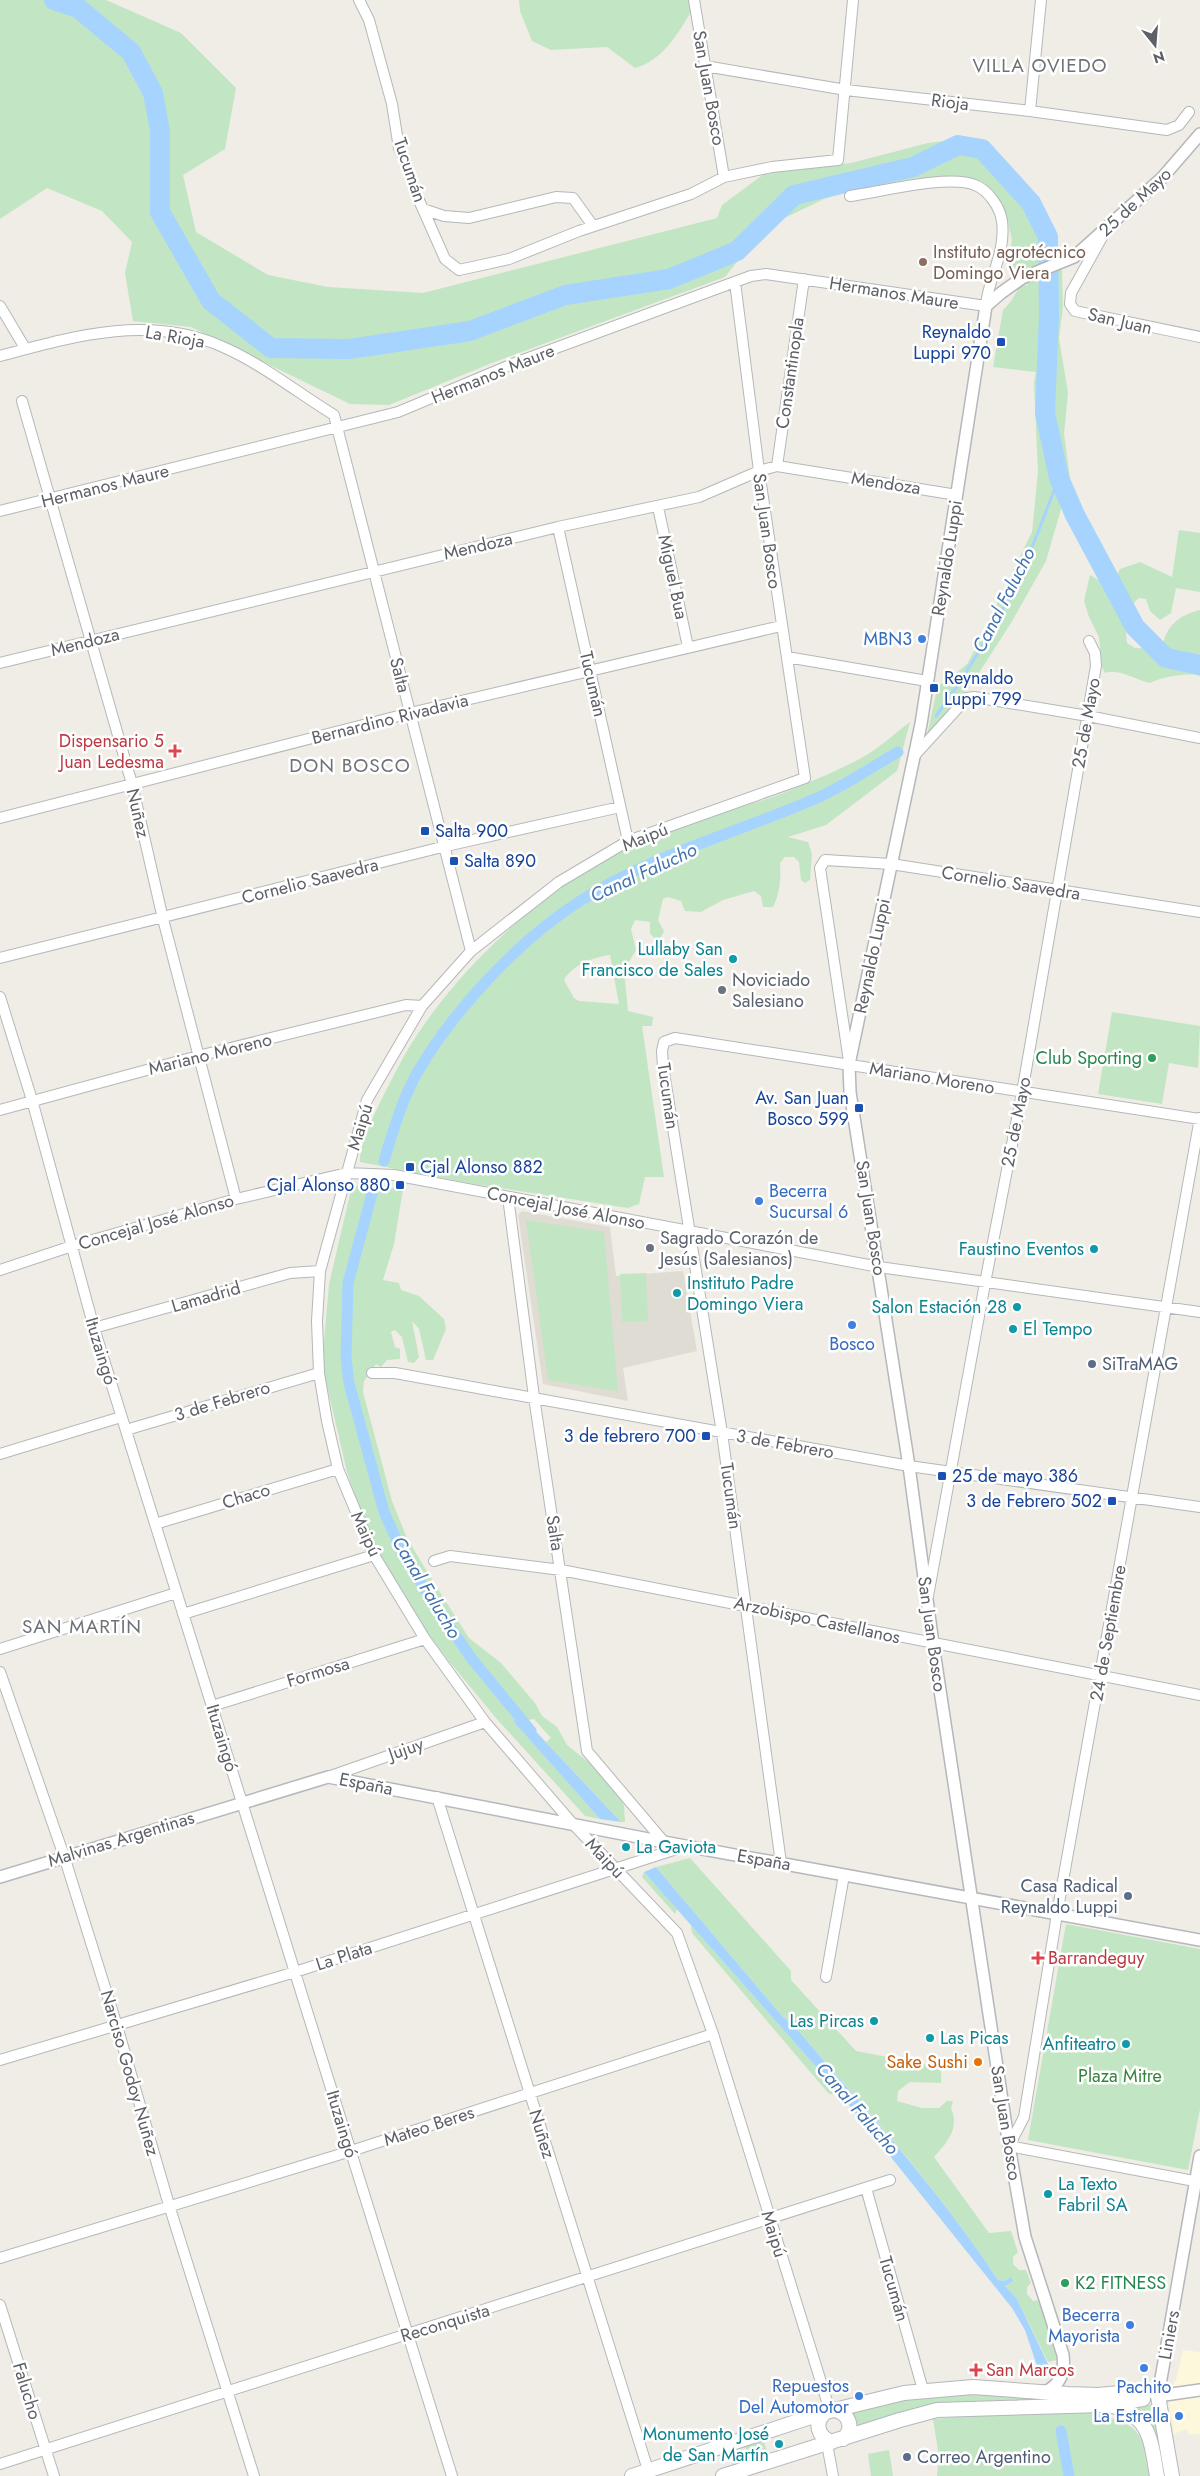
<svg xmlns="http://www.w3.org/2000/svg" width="1200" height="2476" viewBox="0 0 1200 2476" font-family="Jost,sans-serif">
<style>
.commercial{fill:#fdf7db}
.education{fill:#dfdcd3}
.green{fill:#c2e6c3;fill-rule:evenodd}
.water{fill:#a6d4fe}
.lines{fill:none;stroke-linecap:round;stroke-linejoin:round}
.stream{stroke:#a6d4fe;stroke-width:3}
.canal{stroke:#a6d4fe;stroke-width:11}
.river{stroke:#a6d4fe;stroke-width:20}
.minor-casing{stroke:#b5b7bb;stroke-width:12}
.tertiary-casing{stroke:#b5b7bb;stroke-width:14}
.secondary-casing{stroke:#b4b7bc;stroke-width:16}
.minor{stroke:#fff;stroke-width:10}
.tertiary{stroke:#fff;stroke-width:11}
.secondary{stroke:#fff;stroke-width:14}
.education-dot{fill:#8d6e63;stroke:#fff;stroke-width:2}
.transit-dot{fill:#1a4fb4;stroke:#fff;stroke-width:2}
.shop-dot{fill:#3f7fe0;stroke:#fff;stroke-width:2}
.health-dot{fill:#e0444e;stroke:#fff;stroke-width:2}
.culture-dot{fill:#0f9aa8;stroke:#fff;stroke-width:2}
.worship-dot{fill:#6b7280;stroke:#fff;stroke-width:2}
.leisure-dot{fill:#2e9e5b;stroke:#fff;stroke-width:2}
.service-dot{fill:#5c6f8a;stroke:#fff;stroke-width:2}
.food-dot{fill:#e8710a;stroke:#fff;stroke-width:2}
.labels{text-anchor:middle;stroke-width:5;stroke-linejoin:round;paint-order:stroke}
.street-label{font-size:18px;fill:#5d6065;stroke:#fff}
.education-label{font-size:18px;fill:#785e54;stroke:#fff;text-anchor:start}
.transit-label{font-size:18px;fill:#164399;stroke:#fff;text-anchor:end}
.shop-label{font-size:18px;fill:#366cbe;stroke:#fff;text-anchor:end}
.health-label{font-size:18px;fill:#be3a42;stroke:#fff;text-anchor:start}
.culture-label{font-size:18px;fill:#0d838f;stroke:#fff;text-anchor:end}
.worship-label{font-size:18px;fill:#5b616d;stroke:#fff;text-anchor:start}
.leisure-label{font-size:18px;fill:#27864d;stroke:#fff;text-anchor:end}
.service-label{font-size:18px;fill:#4e5e75;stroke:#fff;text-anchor:start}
.food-label{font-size:18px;fill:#c56008;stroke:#fff;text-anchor:end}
.park-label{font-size:18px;fill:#36833d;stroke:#fff}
.neighbourhood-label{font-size:19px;letter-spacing:1px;fill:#6e7277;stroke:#fff}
.water-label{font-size:19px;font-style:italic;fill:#4273b0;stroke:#fff}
</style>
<rect width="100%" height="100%" fill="#efede5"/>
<path class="commercial" d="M1183,2350l17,2v82l-11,1 -2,-6 -13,5 -7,-41 9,-13z"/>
<path class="education" d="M522,1211l88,16 6,49 67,-5 14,80 -74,17 5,33 -85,-17 -25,-169z"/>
<path class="green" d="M0,0h106l75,33 55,55 -11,61 -42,26 13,57 72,43 60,12 95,6 294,-75 5,-13 42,-31 87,-11 77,-20 38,-5 26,11 18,17 28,38 24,66 1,37 -4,31 9,55 -4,41 6,44 -24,83 -35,62 -40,62 -45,54 12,-54 8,-3 22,-19 64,-131 6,-60 -4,-90 2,-10 -43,-5 10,-57 8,-9 11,-18 6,3c-5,-10 -8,-18 -20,-19l4,-27 -5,-22 -8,-18 -9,-12 -9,-7 -16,-4 -46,1 -60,10 -35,11 -60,29 -39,49 -233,86 -103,42 -39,-1 -159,-77 -58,-6 -8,-48 7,-31 -30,-31 -55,-23 -47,31z
M519,0h171l2,10c-14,24 -30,51 -57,58l-28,-21 -56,3 -19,-9 -12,-30z
M1179,530l21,3v59l-24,-4 -5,25 -11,7 -10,-9 -4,-12 -7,-1c-15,12 -14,27 -12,45l8,5 27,1c4,-23 15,-33 38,-39v66c-11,-4 -39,1 -50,7 -15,-3 -30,-15 -45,-10l-3,-6 -3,-30 -10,-20 -5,-16 6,-26 10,6 16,-4 4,-8 20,-7 32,15z
M910,722l-13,49 -71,54 -38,12 20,5 4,12 -2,26 -5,3 -4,-3 -2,-18 -5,-5h-9l-5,6c1,16 0,30 -7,44h-10l-2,-11 -7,-5 -31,9 -22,12 -16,-1 -4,-10 -13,-4 -5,2 -5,21 6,11 -6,12 -8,-10v-11l-15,-2 -4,9 5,21 -12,20 4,41 25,6 -1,9h-10l22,151h-19l-6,27 -11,4 -154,-24 -114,-22c-1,-23 25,-69 36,-91 47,-93 154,-191 250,-234 45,-20 94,-27 140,-45 24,-10 61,-25 82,-38 15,-9 28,-22 42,-32zM610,955l9,49 -40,-3 -5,-3 -10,-18c8,-15 30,-23 46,-25z
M1112,1012l88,14 -2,42 -29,-5 -7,41 -64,-10z
M360,1184l43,5 -9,55 -11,36 16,3 2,7 18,6 25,23 2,10 -13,31h-7l-7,-31 -7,-8 7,36 -5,6 -6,-1 -6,-25 -7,-7 -4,2 4,15 5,2v10l-13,1 -6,7 -5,-3 -12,17 -1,11 29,109 15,37 22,37 40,63 32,25 34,40 7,13 15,11 10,18 34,27 19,22 4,12 1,16h-4l-75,-80 5,-4 -17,-19 -20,3 86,97 -15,-3 -89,-98 -48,-58 -35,-47 -45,-78 -21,-63 -25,-108 7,-80 22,-94z
M526,1220l78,12 14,159 -70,-11z
M646,1273l2,48 -26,1 -2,-48z
M690,1858l101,113v9l65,71 85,16v16l-31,-1 -12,9 -1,10 25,7h17l8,-7h6l-2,7c9,21 -4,34 -17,49l55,76 22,-2 7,21 -5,5v7l6,6h7l5,13 -4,4v7l6,7 6,-1 18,60 -9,2 -31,-63 -12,-13 6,-9 -7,4 -6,-1c-59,-90 -131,-170 -202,-252l-14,-12 -126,-149z
M644,1872l33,37 -2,5 -33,-37z
M1066,1924l134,25v160l-12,61 -160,-30z
M691,1925l150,170 -12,-1 -137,-161z
M941,2394h48l68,6 -96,2 -109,31 -3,-21 17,-7z
M1153,2404l13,72h-2l-7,-38 -4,-9 -24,-22z
M1096,2413c47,15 44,15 53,63h-212l2,-19 -6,-38 63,-5z
M764,2441l4,14 -19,6 -4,-14z
M889,2450l4,26h-22l-3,-22z"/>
<path class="water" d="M525,1719l2,3 94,100 -21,-3 -87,-98z
M656,1867l126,149 14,12c70,82 143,162 202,252l6,1 7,-4 2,4 -8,5 12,13 32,67h-12l-12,-36 -13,-22 -171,-213 -197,-223z
M743,2449l3,12 -13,4 -4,-11z"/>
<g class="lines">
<path class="stream" d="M936,716c33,-45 61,-92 84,-142 15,-31 26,-64 39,-96"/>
<path class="canal" d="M384,1161c9,-30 18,-61 33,-88 36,-62 100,-131 160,-170 74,-49 162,-70 242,-106 27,-12 53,-30 79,-45
M373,1190l-25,93 -2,75 3,25 35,129 20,44 32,51 36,52 59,72
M1061,2431l8,45"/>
<path class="river" d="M54,0l24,8 53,44 22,41 7,38v81l51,89 60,47 78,1 121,-18 95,-36 104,-16 68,-28 57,-56 119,-28 45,-22 24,4 49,54 17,34 1,79 -4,97 14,65 16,37 60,112 31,31 34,7"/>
<g class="minor-casing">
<path id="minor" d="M359,0l10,20 23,84 7,44 6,12 9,29 31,70 14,11 50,-11 70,-28 112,-37 33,-17 48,-10 66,-7 15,-160
M694,0l30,177
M705,66l141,24 184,21 137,19 12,-5 10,-13
M1030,111l11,-111
M423,209l21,7 25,2 87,-21 17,1 20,28
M1106,230l-35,63 -1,11 5,7 125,26
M735,282l24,189 46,307 -177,63 -69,41 -88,69 -49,55 -55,94 -47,171 -3,50 2,52 8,48 11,48 36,86 51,84 60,83 87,101 105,110 36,101 117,377
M0,306l25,42
M0,356c74,-20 149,-42 223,-9 39,17 75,46 111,68l137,536
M22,401l110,383 31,135 73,280
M777,466l27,-187
M658,507l30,140
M0,511l398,-99 117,-49 236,-87 15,-2 220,32c2,-29 20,-51 16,-85 -2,-14 -14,-31 -27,-36 -26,-11 -95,7 -125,11
M558,527l70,314
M787,657l140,24
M0,663l558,-136 141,-30 60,-26 18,-5 180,29
M915,755l52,-57 7,-1 114,19 112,22
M0,818l410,-105 371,-87
M0,958l446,-112 174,-39
M0,997l32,103 62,228 358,1148
M849,1061l-29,-193 5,-8 66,4 309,48
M0,1110l198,-54 208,-51 16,1
M1200,1118l-143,796 -33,203 -15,29 191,36
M508,1197l26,200 53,354 77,91
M0,1270l72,-24 164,-47 111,-26 47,2 485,92 321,45
M94,1328l196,-55 30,-2
M372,1373h23l514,93 291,41
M126,1430l193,-57
M0,1454l121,-37
M155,1524l183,-55
M434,1561l16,-5 111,14 639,125
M928,1596l57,-313 37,-190 74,-427 -1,-13 -6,-12
M183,1614l191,-59
M0,1649l176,-56
M0,1672l64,184 53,170 52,179 85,271
M212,1706l213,-67
M328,1777l157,-55
M437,1797l211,673
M781,1863l-59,-430 -59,-367 -1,-15 2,-9 11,-4 525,81
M826,1977l18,-102
M0,2060l295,-88 391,-126
M866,2188l57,202
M0,2258l351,-107 362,-117
M0,2305l54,171
M827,2444l6,32
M0,2464l890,-284"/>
</g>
<g class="tertiary-casing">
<path id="tertiary" d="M0,1877l328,-100 336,65 536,98
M1200,2156l-42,240 42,-6
M1045,2392c16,-8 20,-19 18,-37l-38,-118 -16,-91 -76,-502 -24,-178 -59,-374 -1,-28 72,-340 65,-418 15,-13 21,-15 52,-21 88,-79 38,-44"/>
</g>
<g class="secondary-casing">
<path id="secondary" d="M1112,2406c39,9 39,37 45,70
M834,2410c15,3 21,18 9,29
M826,2412c-13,11 -8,25 6,30
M632,2476l194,-64 78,-19 69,-6 95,7 30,1 56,-5 4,6 14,80
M723,2476l177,-56 37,-10 166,-5 40,-6"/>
</g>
<use href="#minor" class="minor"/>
<use href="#tertiary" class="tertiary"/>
<use href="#secondary" class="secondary"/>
</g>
<circle class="education-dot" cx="923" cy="262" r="5"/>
<g class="transit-dot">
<rect x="996" y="337" width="10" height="10" rx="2.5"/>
<rect x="929" y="683" width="10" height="10" rx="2.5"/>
<rect x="420" y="826" width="10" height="10" rx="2.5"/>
<rect x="449" y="856" width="10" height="10" rx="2.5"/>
<rect x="854" y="1103" width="10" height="10" rx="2.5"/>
<rect x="405" y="1162" width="10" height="10" rx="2.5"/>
<rect x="395" y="1180" width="10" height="10" rx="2.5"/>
<rect x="701" y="1431" width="10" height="10" rx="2.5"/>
<rect x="937" y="1471" width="10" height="10" rx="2.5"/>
<rect x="1107" y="1496" width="10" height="10" rx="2.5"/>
</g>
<g class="shop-dot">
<circle cx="922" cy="639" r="5"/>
<circle cx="759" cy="1201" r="5"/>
<circle cx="852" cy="1325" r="5"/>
<circle cx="1130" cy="2325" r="5"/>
<circle cx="1144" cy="2368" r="5"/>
<circle cx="859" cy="2396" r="5"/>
<circle cx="1179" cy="2416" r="5"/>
</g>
<g class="health-dot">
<path d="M172.5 743.5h5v5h5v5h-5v5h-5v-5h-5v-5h5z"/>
<path d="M1035.5 1950.5h5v5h5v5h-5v5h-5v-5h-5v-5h5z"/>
<path d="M973.5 2362.5h5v5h5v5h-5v5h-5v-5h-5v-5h5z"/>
</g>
<g class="culture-dot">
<circle cx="733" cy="959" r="5"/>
<circle cx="1094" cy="1249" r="5"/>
<circle cx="677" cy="1293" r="5"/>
<circle cx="1017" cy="1307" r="5"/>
<circle cx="1013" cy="1329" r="5"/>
<circle cx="626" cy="1847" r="5"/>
<circle cx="874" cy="2021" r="5"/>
<circle cx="930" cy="2038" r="5"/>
<circle cx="1126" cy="2044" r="5"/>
<circle cx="1048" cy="2194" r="5"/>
<circle cx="779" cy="2444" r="5"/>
</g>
<g class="worship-dot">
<circle cx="722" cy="990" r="5"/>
<circle cx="650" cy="1248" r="5"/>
</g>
<g class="leisure-dot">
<circle cx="1152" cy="1058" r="5"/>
<circle cx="1065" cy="2283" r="5"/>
</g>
<g class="service-dot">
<circle cx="1092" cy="1364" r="5"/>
<circle cx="1128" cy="1896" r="5"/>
<circle cx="907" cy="2457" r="5"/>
</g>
<circle class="food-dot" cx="978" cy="2062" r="5"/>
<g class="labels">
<g class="street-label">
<text transform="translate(709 88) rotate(80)" y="6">San Juan Bosco</text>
<text transform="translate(950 102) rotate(7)" y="6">Rioja</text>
<text transform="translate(410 170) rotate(71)" y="6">Tucumán</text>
<text transform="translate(1135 202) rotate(-43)" y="6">25 de Mayo</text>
<text transform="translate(894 293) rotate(9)" y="6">Hermanos Maure</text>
<text transform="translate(1120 321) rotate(13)" y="6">San Juan</text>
<text transform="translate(175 337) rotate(10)" y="6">La Rioja</text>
<text transform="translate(790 373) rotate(-82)" y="6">Constantinopla</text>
<text transform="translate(493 374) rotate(-22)" y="6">Hermanos Maure</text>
<text transform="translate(886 483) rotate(9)" y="6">Mendoza</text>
<text transform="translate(105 486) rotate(-14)" y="6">Hermanos Maure</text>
<text transform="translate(767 531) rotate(82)" y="6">San Juan Bosco</text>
<text transform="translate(478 546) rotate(-13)" y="6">Mendoza</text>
<text transform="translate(947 558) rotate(-81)" y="6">Reynaldo Luppi</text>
<text transform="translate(673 577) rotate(78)" y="6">Miguel Bua</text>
<text transform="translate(85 642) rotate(-14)" y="6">Mendoza</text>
<text transform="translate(400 675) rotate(76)" y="6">Salta</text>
<text transform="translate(593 684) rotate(77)" y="6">Tucumán</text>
<text transform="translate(390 719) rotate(-14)" y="6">Bernardino Rivadavia</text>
<text transform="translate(1086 723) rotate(-80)" y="6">25 de Mayo</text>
<text transform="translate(138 813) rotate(77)" y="6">Nuñez</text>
<text transform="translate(645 837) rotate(-22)" y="6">Maipú</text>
<text transform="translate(310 881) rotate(-14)" y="6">Cornelio Saavedra</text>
<text transform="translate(1011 883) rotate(9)" y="6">Cornelio Saavedra</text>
<text transform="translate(872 956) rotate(-78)" y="6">Reynaldo Luppi</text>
<text transform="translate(210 1054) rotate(-14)" y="6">Mariano Moreno</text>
<text transform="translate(932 1078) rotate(9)" y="6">Mariano Moreno</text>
<text transform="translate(668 1096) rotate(82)" y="6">Tucumán</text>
<text transform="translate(1016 1122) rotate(-79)" y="6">25 de Mayo</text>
<text transform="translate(360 1127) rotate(-73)" y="6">Maipú</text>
<text transform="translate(566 1208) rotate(11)" y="6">Concejal José Alonso</text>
<text transform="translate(871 1218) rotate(81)" y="6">San Juan Bosco</text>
<text transform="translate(156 1222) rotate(-16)" y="6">Concejal José Alonso</text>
<text transform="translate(206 1297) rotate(-16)" y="6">Lamadrid</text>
<text transform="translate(101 1351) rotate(73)" y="6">Ituzaingó</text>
<text transform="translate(222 1401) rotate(-17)" y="6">3 de Febrero</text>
<text transform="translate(785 1444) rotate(10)" y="6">3 de Febrero</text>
<text transform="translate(246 1496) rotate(-17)" y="6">Chaco</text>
<text transform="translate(731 1496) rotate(82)" y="6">Tucumán</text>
<text transform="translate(555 1533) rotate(81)" y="6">Salta</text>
<text transform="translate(366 1534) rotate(65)" y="6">Maipú</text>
<text transform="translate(817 1620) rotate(12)" y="6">Arzobispo Castellanos</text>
<text transform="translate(1108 1633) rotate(-80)" y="6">24 de Septiembre</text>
<text transform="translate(932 1634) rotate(82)" y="6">San Juan Bosco</text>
<text transform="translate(318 1672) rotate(-17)" y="6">Formosa</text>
<text transform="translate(222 1738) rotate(73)" y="6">Ituzaingó</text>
<text transform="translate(406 1749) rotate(-19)" y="6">Jujuy</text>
<text transform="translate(366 1784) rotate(11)" y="6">España</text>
<text transform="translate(121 1839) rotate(-17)" y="6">Malvinas Argentinas</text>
<text transform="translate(605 1858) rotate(47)" y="6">Maipú</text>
<text transform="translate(764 1860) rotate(10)" y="6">España</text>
<text transform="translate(344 1956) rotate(-18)" y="6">La Plata</text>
<text transform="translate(130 2073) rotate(74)" y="6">Narciso Godoy Nuñez</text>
<text transform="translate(1006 2123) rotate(81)" y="6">San Juan Bosco</text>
<text transform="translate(342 2124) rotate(73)" y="6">Ituzaingó</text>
<text transform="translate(429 2126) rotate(-18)" y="6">Mateo Beres</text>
<text transform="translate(542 2134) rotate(73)" y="6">Nuñez</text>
<text transform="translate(774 2234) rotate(73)" y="6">Maipú</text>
<text transform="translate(894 2289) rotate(74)" y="6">Tucumán</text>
<text transform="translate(445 2323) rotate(-17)" y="6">Reconquista</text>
<text transform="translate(1169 2335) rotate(-80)" y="6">Liniers</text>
<text transform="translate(27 2391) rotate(73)" y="6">Falucho</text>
</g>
<g class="education-label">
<text x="933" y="258">Instituto agrotécnico<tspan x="933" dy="21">Domingo Viera</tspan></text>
</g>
<g class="transit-label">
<text x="991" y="338">Reynaldo<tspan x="991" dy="21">Luppi 970</tspan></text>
<text x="944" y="684" text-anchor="start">Reynaldo<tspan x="944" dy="21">Luppi 799</tspan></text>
<text x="435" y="837" text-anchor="start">Salta 900</text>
<text x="464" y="867" text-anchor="start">Salta 890</text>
<text x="849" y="1104">Av. San Juan<tspan x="849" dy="21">Bosco 599</tspan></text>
<text x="420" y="1173" text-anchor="start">Cjal Alonso 882</text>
<text x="390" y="1191">Cjal Alonso 880</text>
<text x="696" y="1442">3 de febrero 700</text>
<text x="952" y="1482" text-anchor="start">25 de mayo 386</text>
<text x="1102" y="1507">3 de Febrero 502</text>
</g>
<g class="shop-label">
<text x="912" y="645">MBN3</text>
<text x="769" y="1197" text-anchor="start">Becerra<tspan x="769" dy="21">Sucursal 6</tspan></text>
<text x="852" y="1350" text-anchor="middle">Bosco</text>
<text x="1120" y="2321">Becerra<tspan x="1120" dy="21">Mayorista</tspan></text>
<text x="849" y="2392">Repuestos<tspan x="849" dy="21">Del Automotor</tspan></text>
<text x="1144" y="2393" text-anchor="middle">Pachito</text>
<text x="1169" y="2422">La Estrella</text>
</g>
<g class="health-label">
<text x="164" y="747" text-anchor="end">Dispensario 5<tspan x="164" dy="21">Juan Ledesma</tspan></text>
<text x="1048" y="1964">Barrandeguy</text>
<text x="986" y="2376">San Marcos</text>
</g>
<g class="culture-label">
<text x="723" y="955">Lullaby San<tspan x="723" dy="21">Francisco de Sales</tspan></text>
<text x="1084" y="1255">Faustino Eventos</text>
<text x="687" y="1289" text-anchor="start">Instituto Padre<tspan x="687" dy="21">Domingo Viera</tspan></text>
<text x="1007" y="1313">Salon Estación 28</text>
<text x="1023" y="1335" text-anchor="start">El Tempo</text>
<text x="636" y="1853" text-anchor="start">La Gaviota</text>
<text x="864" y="2027">Las Pircas</text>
<text x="940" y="2044" text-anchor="start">Las Picas</text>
<text x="1116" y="2050">Anfiteatro</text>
<text x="1058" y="2190" text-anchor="start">La Texto<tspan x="1058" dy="21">Fabril SA</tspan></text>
<text x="769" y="2440">Monumento José<tspan x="769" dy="21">de San Martín</tspan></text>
</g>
<g class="worship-label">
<text x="732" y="986">Noviciado<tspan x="732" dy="21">Salesiano</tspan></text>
<text x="660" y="1244">Sagrado Corazón de<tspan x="660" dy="21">Jesús (Salesianos)</tspan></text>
</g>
<g class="leisure-label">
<text x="1142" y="1064">Club Sporting</text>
<text x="1075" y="2289" text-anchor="start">K2 FITNESS</text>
</g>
<g class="service-label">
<text x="1102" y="1370">SiTraMAG</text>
<text x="1118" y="1892" text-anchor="end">Casa Radical<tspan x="1118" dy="21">Reynaldo Luppi</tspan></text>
<text x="917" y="2463">Correo Argentino</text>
</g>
<g class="food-label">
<text x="968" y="2068">Sake Sushi</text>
</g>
<g class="park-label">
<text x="1120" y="2082">Plaza Mitre</text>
</g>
<g class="neighbourhood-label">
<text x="1040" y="72">VILLA OVIEDO</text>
<text x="350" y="772">DON BOSCO</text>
<text x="82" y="1633">SAN MARTÍN</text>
</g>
<g class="water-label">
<text transform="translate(1003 600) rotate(-63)" y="7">Canal Falucho</text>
<text transform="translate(643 872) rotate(-25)" y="7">Canal Falucho</text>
<text transform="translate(427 1587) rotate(59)" y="7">Canal Falucho</text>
<text transform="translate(858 2108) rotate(49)" y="7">Canal Falucho</text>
</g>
</g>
<g transform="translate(1155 45) rotate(163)" stroke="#ffffff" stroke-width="4" paint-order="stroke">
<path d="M0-4L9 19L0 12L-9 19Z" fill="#5d6065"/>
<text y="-8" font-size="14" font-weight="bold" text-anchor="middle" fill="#5d6065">N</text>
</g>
</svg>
